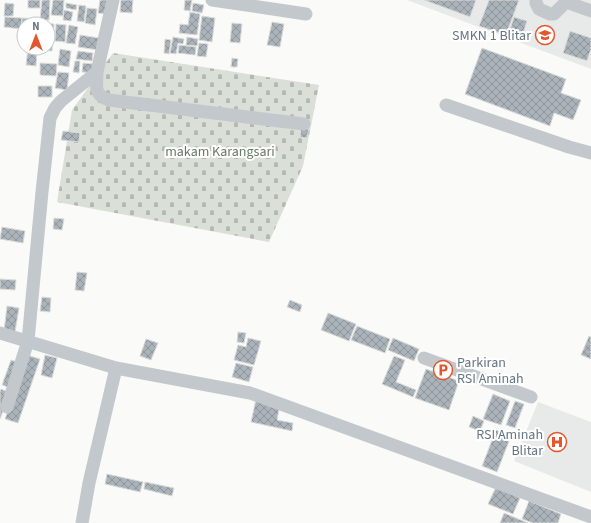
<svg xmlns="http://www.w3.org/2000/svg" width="591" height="523" viewBox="0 0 591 523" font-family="'Source Sans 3',sans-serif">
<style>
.built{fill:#e8e9e9}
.cemetery{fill:url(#cemetery-stones)}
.building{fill:url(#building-cross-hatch);stroke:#dcdcda}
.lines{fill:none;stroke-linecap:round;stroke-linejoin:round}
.minor{stroke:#c3c8cc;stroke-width:13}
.labels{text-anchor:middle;stroke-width:4;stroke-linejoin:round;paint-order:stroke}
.poi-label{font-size:14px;fill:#657683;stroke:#fff;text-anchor:end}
.park-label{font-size:14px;fill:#687a64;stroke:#fff}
</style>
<defs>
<pattern id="cemetery-stones" width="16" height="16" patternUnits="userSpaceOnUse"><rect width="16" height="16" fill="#dadfd7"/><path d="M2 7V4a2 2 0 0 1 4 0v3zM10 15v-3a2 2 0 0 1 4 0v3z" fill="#b4b9b4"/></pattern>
<pattern id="building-cross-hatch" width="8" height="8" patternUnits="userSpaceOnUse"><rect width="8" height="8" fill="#aab3b9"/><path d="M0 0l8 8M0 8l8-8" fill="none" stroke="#8e969c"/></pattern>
</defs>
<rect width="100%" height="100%" fill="#fafaf8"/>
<path class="built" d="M407,0h184v69z
M538,402l53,20v70l-77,-31z"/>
<path class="cemetery" d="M113,53l206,32 -16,81 -34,76 -212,-40 15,-92z"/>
<path class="building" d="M28,0h12v8h-12z
M42,0h8l-1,20h-9z
M53,0h11l-1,16 -12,-1z
M100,0h9l-2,14 -9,-1z
M121,0h12l-1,13 -12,-1z
M185,0h7l-2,11 -6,-1z
M424,0h52l-6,17z
M489,0h30l-13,35 -27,-9z
M5,3l9,1 -1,12h-9z
M66,3l11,2 -1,5 -10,-2z
M193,3l11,2 -2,8 -10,-2z
M79,5l7,1 -2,16 -7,-1z
M87,8l10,1 -2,16 -10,-2z
M64,10l9,2 -2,9 -8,-1z
M190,12l10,2 -3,21 -18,-2 1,-9 8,1z
M202,16l13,2 -3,24 -13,-2z
M5,17l17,1 -1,11 -17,-2z
M514,17l13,4 -5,16 -13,-4z
M22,18l15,1v5h-13v5h-3z
M272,22l12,2 -4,23 -13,-2z
M42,23l12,1 -2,27 -12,-1v-2h8v-24h-6z
M232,23l10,1 -2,19 -10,-1z
M56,24l10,1 -1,17 -10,-1z
M69,25l9,2 -3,17 -9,-1z
M570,31l21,7v11l-4,12 -24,-8z
M80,35l19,3 -1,12 -20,-3z
M173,37l11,2 -1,5 -5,-1 -2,11 -6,-1z
M187,37l11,2 -1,7 -11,-1z
M165,39l6,1 -2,14 -5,-1z
M199,43l9,1 -2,13 -9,-1z
M179,45l17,2 -1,8 -17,-2z
M28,48h9l-1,18 -10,-1z
M482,48l84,31 -5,14 20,7 -8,20 -19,-7 -4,13 -85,-32z
M60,49l11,2 -2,16 -11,-2z
M78,51l15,2 -1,8 -16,-2z
M232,58l6,1 -1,8h-6z
M75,61h5l-1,12 -6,-1z
M40,63l17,1 -1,12 -16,-1z
M83,63l12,1v9l-13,-1z
M58,72l11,1 -2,17 -12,-2z
M38,86h14v11h-14z
M301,126l8,1 -2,11 -7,-1z
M63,131l17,2 -1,9 -18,-2z
M54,218l10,1 -2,11 -9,-1z
M2,227l23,4 -2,12 -23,-4z
M77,272l10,1 -3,18 -9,-1z
M0,279l16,1 -1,10 -15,-1z
M42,297l9,1 -1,14 -10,-1z
M290,300l12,5 -2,7 -13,-5z
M7,306l12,2 -4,24 -11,-1z
M328,313l28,11 -7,17 -28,-11z
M357,326l33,13 -5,14 -34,-13z
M238,332l8,1 -2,10 -7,-1z
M589,336l2,1v22l-10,-4z
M248,338l13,3 -7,24 -20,-5 4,-15 8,2z
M393,338l26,11 -5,12 -26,-11z
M146,339l12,4 -7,17 -11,-4z
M27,355l13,4 -22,64 -13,-4z
M45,355l12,3 -5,20 -11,-3z
M394,356l11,4 -9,22 20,8 -3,7 -31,-13z
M11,360l9,3 -9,25 -9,-3z
M236,363l17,4 -4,15 -17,-5z
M426,369l33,12 -10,29 -34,-12z
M1,389l9,4 -10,26v-27z
M493,394l17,7 -9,24 -18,-6z
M256,399l24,5 -3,16 16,3 -1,8 -41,-9z
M515,401l9,3 -9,24 -9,-3z
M473,416l11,5 -4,10 -11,-4z
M496,430l15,6 -14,36 -15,-6z
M107,474l36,8 -3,10 -35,-8z
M145,482l29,6 -2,8 -28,-7z
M496,487l24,11 -7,16 -25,-10z
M529,501l32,13 -3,9h-25l-11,-4z
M504,513l24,10h-28z"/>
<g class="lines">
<path class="minor" d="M212,0l94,14
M536,0v3l3,6 11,5h4l12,-12 25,9
M97,72c0,14 -4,23 12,28l195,24
M446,105l123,42 22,6
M0,333l116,35 134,25 341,124
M424,358l107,39
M7,407l21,-66 14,-149 8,-74 5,-10 6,-7 36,-29 16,-72
M82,523l7,-40 27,-115"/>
</g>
<defs>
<g id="school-ring" transform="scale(1)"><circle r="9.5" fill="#fff" stroke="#e4572e" stroke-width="1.5"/><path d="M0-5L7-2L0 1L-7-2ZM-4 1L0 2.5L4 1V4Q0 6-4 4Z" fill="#e4572e"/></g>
<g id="parking-ring" transform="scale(1)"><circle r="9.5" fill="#fff" stroke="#e4572e" stroke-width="1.5"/><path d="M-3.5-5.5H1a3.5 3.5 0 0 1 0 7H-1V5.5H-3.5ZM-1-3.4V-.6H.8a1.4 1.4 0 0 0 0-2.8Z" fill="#e4572e"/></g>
<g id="hospital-ring" transform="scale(1)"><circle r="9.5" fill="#fff" stroke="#e4572e" stroke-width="1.5"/><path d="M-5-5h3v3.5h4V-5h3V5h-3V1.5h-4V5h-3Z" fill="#e4572e"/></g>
</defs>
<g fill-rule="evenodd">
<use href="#school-ring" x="545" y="35"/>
<use href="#parking-ring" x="443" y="370"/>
<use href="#hospital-ring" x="557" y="442"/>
</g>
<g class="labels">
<g class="poi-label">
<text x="531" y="40">SMKN 1 Blitar</text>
<text x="457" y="367" text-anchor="start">Parkiran<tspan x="457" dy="16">RSI Aminah</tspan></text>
<text x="543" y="439">RSI Aminah<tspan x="543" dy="16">Blitar</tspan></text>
</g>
<g class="park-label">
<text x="220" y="156">makam Karangsari</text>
</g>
</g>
<g transform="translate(36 36)"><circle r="19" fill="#ffffff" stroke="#c1c8cd"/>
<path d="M0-3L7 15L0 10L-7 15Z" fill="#e4572e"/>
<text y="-6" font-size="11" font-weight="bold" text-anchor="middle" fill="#657683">N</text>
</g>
</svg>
